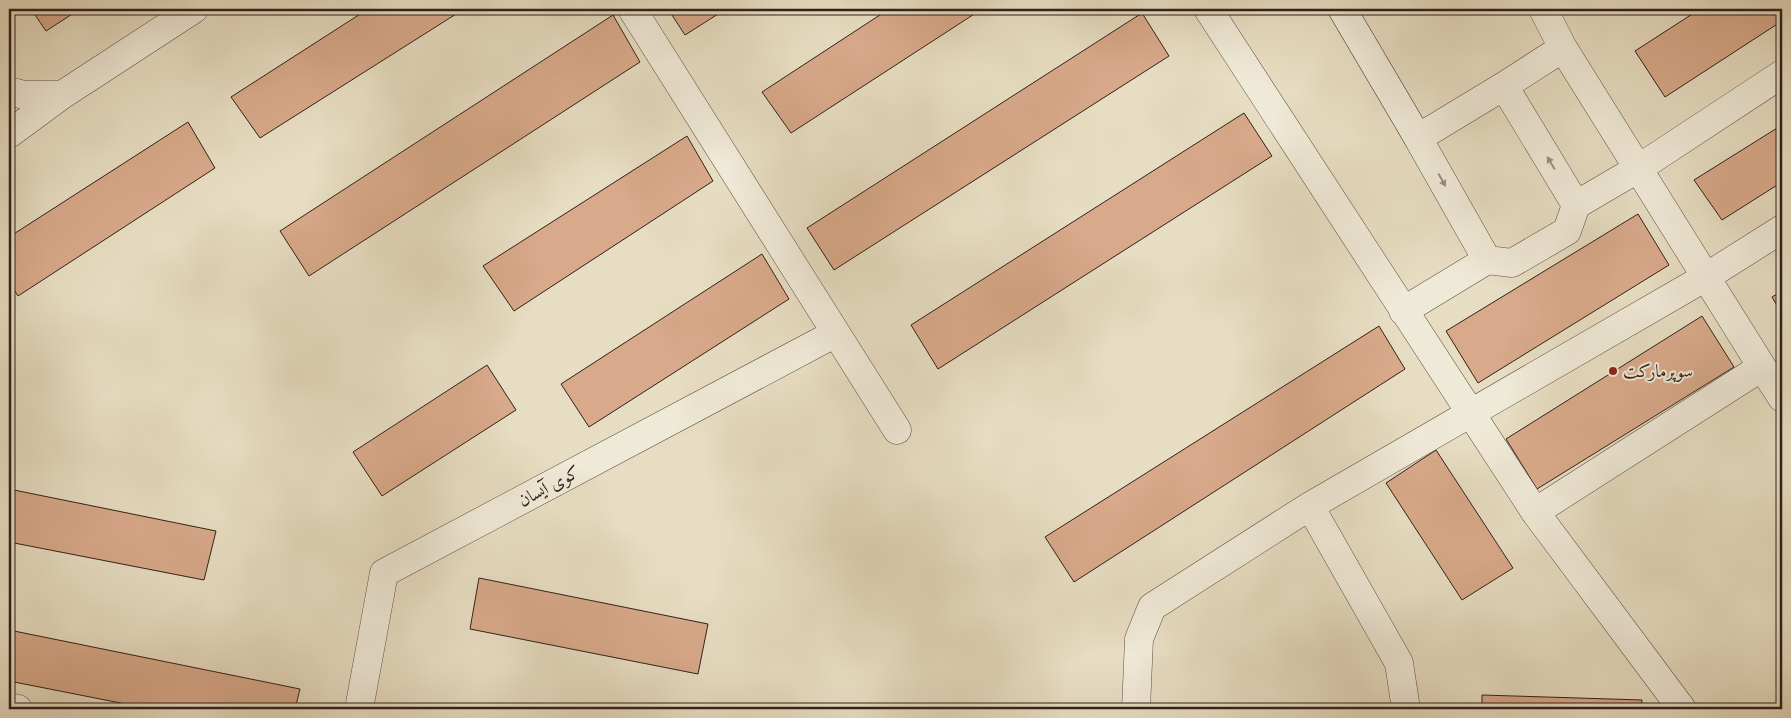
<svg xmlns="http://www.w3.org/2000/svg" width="1791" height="718" viewBox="0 0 1791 718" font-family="'IM FELL French Canon',Amiri,serif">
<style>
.building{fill:#d8a98a;stroke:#30211a}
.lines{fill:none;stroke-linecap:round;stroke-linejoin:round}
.street-casing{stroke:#5e5044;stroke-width:29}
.secondary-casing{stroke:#30211a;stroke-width:29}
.street{stroke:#efe9d7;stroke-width:28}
.secondary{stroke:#efe9d7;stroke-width:28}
.oneway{fill:#998f82}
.poi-dot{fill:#8f2418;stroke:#efe9d7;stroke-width:2}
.labels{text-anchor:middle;stroke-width:4;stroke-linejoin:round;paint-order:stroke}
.poi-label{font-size:18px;fill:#30211a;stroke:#efe9d7;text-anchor:start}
.street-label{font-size:18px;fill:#30211a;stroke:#efe9d7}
</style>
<rect width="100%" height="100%" fill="#e7ddc2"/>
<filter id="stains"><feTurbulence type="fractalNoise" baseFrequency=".004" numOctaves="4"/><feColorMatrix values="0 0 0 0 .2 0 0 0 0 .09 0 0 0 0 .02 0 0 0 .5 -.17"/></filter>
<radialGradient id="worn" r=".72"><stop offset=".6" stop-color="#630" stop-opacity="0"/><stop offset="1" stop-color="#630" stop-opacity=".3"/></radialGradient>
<path class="building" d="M31,9h49l-34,22z
M368,9h96l-204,129 -29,-41z
M668,9h58l-41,26z
M889,9h93l-191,124 -29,-41z
M1700,9h82v12l-117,76 -30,-46z
M1142,13l27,43 -335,214 -27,-42z
M613,15l27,47 -331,214 -29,-45z
M1244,113l28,43 -334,213 -27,-44z
M188,122l27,46 -197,128 -9,-14v-45z
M1782,125v57l-60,38 -28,-40z
M687,136l26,45 -199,130 -31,-45z
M1638,214l31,51 -191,118 -32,-52z
M762,254l27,45 -200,128 -28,-43z
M1782,291v23l-10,-17z
M1702,316l32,51 -197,122 -31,-50z
M1379,326l26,43 -331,213 -29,-45z
M487,365l29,45 -134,86 -29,-44z
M1436,450l77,118 -51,32 -76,-117z
M9,489l207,42 -12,49 -195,-38z
M479,578l229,46 -10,50 -228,-45z
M9,630l291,59 -5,20h-144l-142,-28z
M1482,695l160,5 -1,9h-159z"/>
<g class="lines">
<g class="street-casing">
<path id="street" d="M632,9l265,421
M1208,9l327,503 147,197
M1504,86l72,119
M9,91l15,4h38l-53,39
M62,95l132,-86
M1487,260l-69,-122 86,-52 59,-38
M1403,311l84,-51 25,3 55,-32 9,-26 63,-37 143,-94
M1762,367l20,31
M1310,506l89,157 7,46
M1535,512l227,-145 -199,-319 -20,-39
M9,707l9,2
M359,709l25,-136 452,-240
M1136,709l3,-70 13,-32 158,-101 396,-229 76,-48"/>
</g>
<g class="secondary-casing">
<path id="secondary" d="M1342,9l76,129"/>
</g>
<use href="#street" class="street"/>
<use href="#secondary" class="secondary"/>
</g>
<defs><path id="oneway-solid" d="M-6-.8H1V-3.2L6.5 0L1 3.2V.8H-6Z" transform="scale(1.25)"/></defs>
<g class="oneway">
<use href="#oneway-solid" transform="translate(1551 163) rotate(-121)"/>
<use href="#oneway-solid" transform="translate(1442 180) rotate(61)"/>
</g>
<circle class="poi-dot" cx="1613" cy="371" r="5"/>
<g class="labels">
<g class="poi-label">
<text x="1623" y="377">سوپرمارکت</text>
</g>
<g class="street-label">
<text transform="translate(549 486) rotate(-28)" y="6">کوی آیسان</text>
</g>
</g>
<rect width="1791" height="718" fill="none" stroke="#e7ddc2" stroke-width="30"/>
<rect x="10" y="10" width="1771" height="698" fill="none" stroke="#30211a" stroke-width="2.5"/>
<rect x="15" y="15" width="1761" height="688" fill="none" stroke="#30211a"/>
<rect width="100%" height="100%" filter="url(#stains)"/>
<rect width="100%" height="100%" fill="url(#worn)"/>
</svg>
